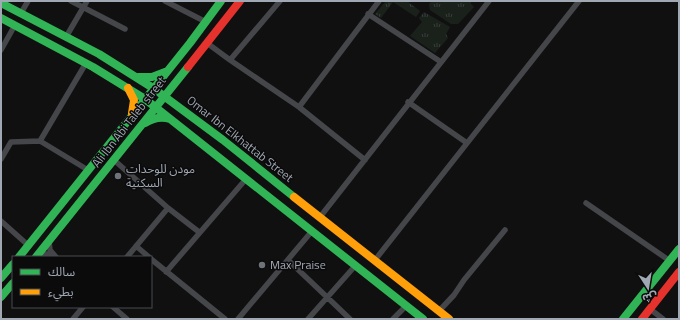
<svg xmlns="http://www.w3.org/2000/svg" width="680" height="320" viewBox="0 0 680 320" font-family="'Titillium Web','Noto Sans Arabic',sans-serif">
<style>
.grass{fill:url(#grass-tufts)}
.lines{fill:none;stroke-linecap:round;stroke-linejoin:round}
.street{stroke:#45464a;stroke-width:5.5}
.fast{stroke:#30b455;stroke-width:8}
.slow{stroke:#ff9f0a;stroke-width:8}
.jam{stroke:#e5322d;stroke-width:8}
.poi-dot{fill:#6e737a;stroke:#0b0b0c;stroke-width:1.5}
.labels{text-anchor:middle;stroke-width:3;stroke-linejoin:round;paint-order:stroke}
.street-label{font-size:12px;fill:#a0a8b3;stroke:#0b0b0c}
.poi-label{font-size:12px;fill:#a0a8b3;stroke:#0b0b0c;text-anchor:start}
</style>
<defs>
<pattern id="grass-tufts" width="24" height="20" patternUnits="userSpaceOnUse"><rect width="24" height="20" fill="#1a211b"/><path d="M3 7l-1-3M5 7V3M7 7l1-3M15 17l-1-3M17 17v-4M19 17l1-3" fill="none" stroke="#383e3a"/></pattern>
</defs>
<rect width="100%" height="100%" fill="#101011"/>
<path class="grass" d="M386,1h21l13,10 -4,6 -23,-15 -12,16 -6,-4z
M432,1h39v3l3,3 -16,17h-7l-21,-14 -1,-6z
M424,12l26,15 -4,7 2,4 -13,15 -25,-17 12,-14 -3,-4z"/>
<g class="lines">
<path class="street" d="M71,1l54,28
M165,1l41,21
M21,13l7,-12
M368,14l73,48
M66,37l21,-36
M207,43l23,17 69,47 66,53
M1,50l14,-25
M230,60l50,-59
M408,102l59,41
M299,107l80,-106
M40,141l46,-78
M1,159l10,-17 29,-1 48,29
M114,160l54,48 31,24
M586,203l84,58
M320,217l169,-216
M1,221l28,25
M49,241l1,9 6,7
M136,246l13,11
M37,256l10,-2 6,3
M127,257l41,-49
M151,259l74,60
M288,260l62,59
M375,260l204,-259
M166,272l80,-93
M113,307l14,12
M650,309l13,10
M439,311l15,-16 10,-15 41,-50
M73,319l10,-12
M238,319l74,-88
M308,319l47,-53
M393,319l13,-13"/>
<path class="fast" d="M1,3l98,51 54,34 70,52 71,57
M1,18l92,49 52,32 278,220
M138,77h14l13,-5
M145,123c8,-5 16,-7 25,-4
M19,257l171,-214 31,-42
M36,257l152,-190
M1,278l12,-14
M1,297l12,-14
M623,319l56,-70"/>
<path class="slow" d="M128,88l6,12 -2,13
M294,197l155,122"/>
<path class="jam" d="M188,67l52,-66
M642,319l37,-47"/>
</g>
<g class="poi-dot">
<circle cx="118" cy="176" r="4"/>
<circle cx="262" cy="265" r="4"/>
</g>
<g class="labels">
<g class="street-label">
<text transform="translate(129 122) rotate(-52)" y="4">Ali Ibn Abi Taleb street</text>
<text transform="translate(240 139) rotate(38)" y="4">Omar Ibn Elkhattab Street</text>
</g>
<g class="poi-label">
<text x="126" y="173">مودن للوحدات<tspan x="126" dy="14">السكنية</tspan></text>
<text x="270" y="269">Max Praise</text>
</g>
</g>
<rect width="680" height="320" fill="none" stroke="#a0a8b3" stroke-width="4"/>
<rect x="12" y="256" width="140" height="52" fill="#0b0b0c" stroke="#474a4f"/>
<rect x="20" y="269" width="20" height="6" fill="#30b455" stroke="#474a4f"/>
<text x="48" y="276" font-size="12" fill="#a0a8b3">سالك</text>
<rect x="20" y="289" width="20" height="6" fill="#ff9f0a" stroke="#474a4f"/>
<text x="48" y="296" font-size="12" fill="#a0a8b3">بطيء</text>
<g transform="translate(648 288) rotate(168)" stroke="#0b0b0c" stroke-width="3" paint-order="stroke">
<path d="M0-3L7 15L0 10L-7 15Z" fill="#a0a8b3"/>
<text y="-6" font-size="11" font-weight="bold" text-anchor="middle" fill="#a0a8b3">ش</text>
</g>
</svg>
